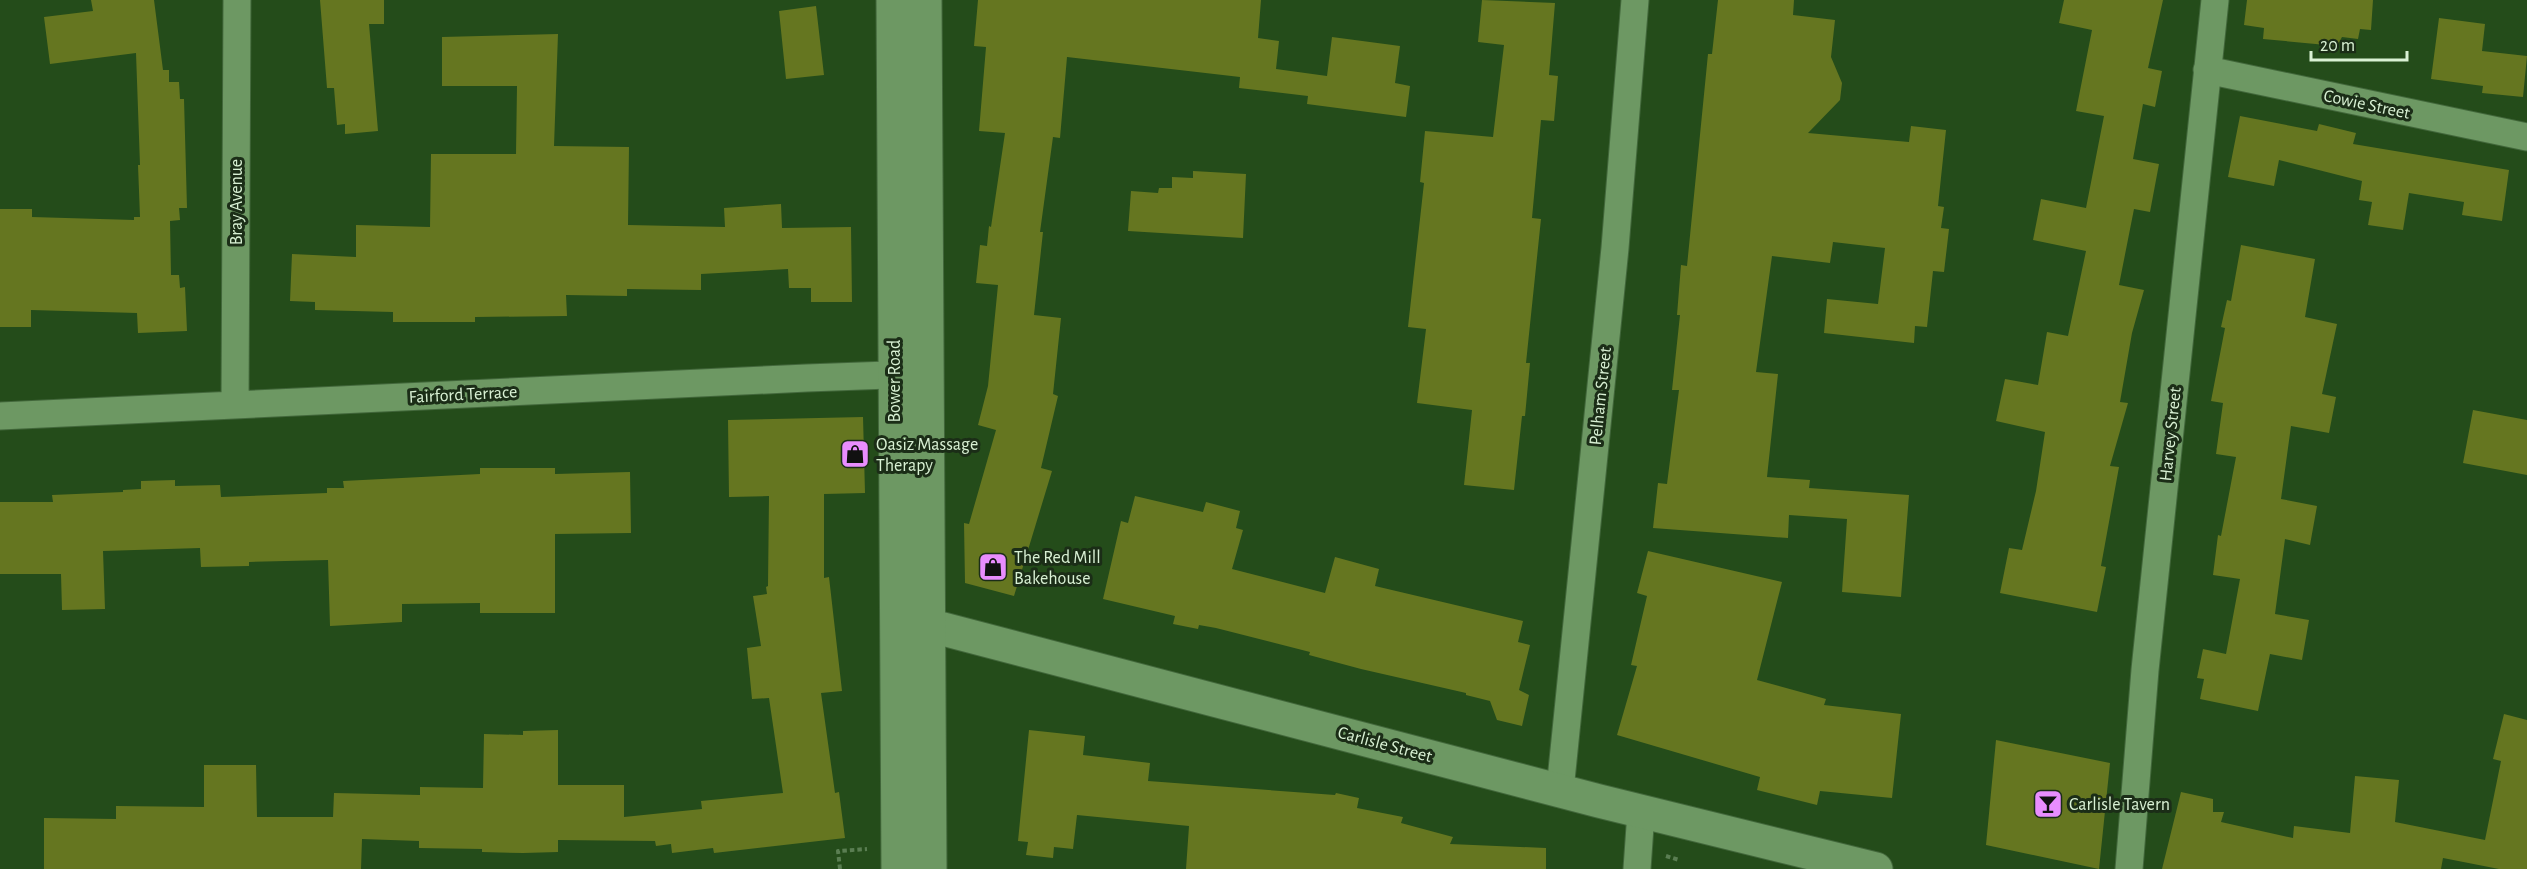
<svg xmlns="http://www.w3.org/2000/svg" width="2527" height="869" viewBox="0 0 2527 869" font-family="'Alegreya Sans',sans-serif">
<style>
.building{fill:#657620}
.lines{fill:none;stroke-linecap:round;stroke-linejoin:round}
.minor-casing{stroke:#42673b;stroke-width:29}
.tertiary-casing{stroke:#42673b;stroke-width:35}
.secondary-casing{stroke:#42673b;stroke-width:35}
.path{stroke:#5a7e52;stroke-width:4;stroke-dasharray:4.5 3;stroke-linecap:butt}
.minor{stroke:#6d9863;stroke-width:27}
.tertiary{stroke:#6d9863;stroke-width:33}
.secondary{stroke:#6d9863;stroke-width:33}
.labels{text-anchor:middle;stroke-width:6;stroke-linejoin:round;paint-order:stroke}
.street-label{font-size:18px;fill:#d9f1d4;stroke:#1b2d17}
.poi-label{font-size:18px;fill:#d9f1d4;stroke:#1b2d17;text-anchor:start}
</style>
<rect width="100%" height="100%" fill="#244c1a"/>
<path class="building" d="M91,0h63l9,70h6v12h10l1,17h4l3,109h-8l1,12 -10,1 1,54h8l1,13 5,-1 2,44 -49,2 -1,-20 -106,-3v17h-31v-118h32v8l102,3v-3h6l-2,-52h2l-4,-112 -86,11 -6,-47 49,-6z
M320,0h64v24h-15l9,107 -33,3v-10l-8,1 -3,-37h-7z
M978,0h283l-3,38 21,3 -3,28 51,7 5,-39 68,9 -5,37 15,3 -4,31 -99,-13 1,-8 -69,-8 1,-11 -173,-20 -7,81 -7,-1 -13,95h3l-9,83 27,3 -8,76 5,2 -17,72 11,3 -38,125 -49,-13 -1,-60 5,1 27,-94 -18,-5 10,-39 10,-101 -22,-2 4,-38 7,1 2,-20 2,1 14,-94 -26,-2 7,-84 -12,-1z
M1482,0l73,3 -6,72 9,1 -4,45 -13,-1 -9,98 9,1 -15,144h4l-5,53h-3l-8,74 -50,-5 8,-75 -55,-7 9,-74 -18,-2 16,-144 -4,-1 5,-51 68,6 11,-92 -26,-3z
M1718,0h76l-1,15 42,5 -4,37 11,26 -2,17 -32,33 101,9 2,-16 35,4 -8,76 6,1 -3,21 8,1 -5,43 -11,-1 -6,56 -12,-1 -1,17 -90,-10 3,-34 51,5 7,-56 -52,-6 -3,21 -58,-7 -16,116 22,2 -11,103 43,3 -1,8 100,7 -8,102 -59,-5 5,-73 -58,-4 -1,23 -135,-10 5,-45 9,1 12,-94h-7l8,-75h-3l4,-50 6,1 21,-212h4z
M2064,0h99l-15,68 14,3 -7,36 -12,-3 -10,55 26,5 -9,48 -16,-3 -15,76 25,5 -12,43 -12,69 8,1 -18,63 9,1 -18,99 5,1 -9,45 -97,-19 9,-45 13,2 14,-59 9,-59 -49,-11 9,-42 33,6 9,-53 21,4 18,-85 -53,-11 8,-41 45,9 18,-92 -28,-5 16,-81 -33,-7z
M2247,0h126l-2,30 -11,-1 -2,10 -16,-2 -5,9 -74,-7 1,-11 -20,-3z
M816,6l8,69 -38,4 -7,-68z
M2439,18l46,6 -3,27 45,5 -4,41 -41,-4 1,-7 -52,-7z
M558,34l-4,112 75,1 -1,78 97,2 -1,-19 57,-4 1,24 69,-1 1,75h-41v-14h-22l-1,-19 -87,5v16l-74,-1v7l-61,-1 1,21 -92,1v5h-82v-10l-78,-2v-8l-25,-1 2,-47 64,3v-32l74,2 1,-73h85l1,-68h-75v-49z
M2240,116l77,15 2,-7 37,9 -3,11 156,26 -7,51 -40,-6 2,-13 -55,-9 -6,37 -35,-5 4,-23 -13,-2 3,-19 -83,-21 -5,26 -46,-9z
M1193,171l53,3 -3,64 -115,-7 3,-40 27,2 1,-5h13v-11l21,1z
M2241,245l74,14 -10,58 32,7 -15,70 14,3 -7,36 -38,-7 -10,73 36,7 -7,39 -25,-6 -10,75 34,6 -7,40 -32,-6 -12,57 -58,-12 4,-20 -7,-1 6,-29 23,5 14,-75 -27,-4 5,-40 3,1 15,-79 -20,-3 7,-51 -12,-2 14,-73 -4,-1 6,-27 4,1z
M2473,410l54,10v55l-64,-12z
M863,417l2,76 -41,1v84l5,-1 13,114 -21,2 14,100 4,-1 6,46 -131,15 -1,-5 -41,5 -1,-9 -15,2 -1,-5 -97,-1v12l-35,1 -41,-1v-3l-63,-1v-7l-57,-2 -1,30h-317v-51l72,1v-13l88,1v-42h52l1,52h76l1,-24 86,2v-8l63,1 1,-54 39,1v-4l35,-1v55h66v32l78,-8 -1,-8 82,-8 -14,-95 -17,1 -5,-51 14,-2 -8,-50 14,-2 -1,-7 2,-1 1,-90 -40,1 -1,-77z
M480,468h75v6l75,-2 1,61 -76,1v79h-75v-10l-78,1v18l-72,4 -2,-66 -79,2v4l-48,1 -1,-19 -97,3 2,58 -43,1 -1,-36h-61v-72h53l-1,-7 71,-3v-2l18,-1v-8l34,-1v6l45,-1 1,12 106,-4v-5h17l-1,-7 137,-7z
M1135,496l68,16 3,-10 34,9 -4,17 7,2 -11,39 93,24 10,-36 44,12 -4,17 148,35 -5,21 12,3 -11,45 10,5 -7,31 -25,-6 -7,-19 -24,-6v-2l-105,-24 -52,-14 1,-3 -94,-24 -17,-3 -1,4 -25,-5 2,-8 -72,-17 18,-78 7,2z
M1648,551l134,31 -25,98 69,19 -2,6 77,9 -9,84 -72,-7 -3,14 -60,-15 3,-13 -143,-42 20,-69 -6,-1 16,-69 -10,-3z
M2504,714l23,6v149h-28l-56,-11 -2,11h-279l19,-77 32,7v13h11l-3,10 72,16 1,-12 56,7 5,-57 44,4 -4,42 90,18 16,-79 -8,-2z
M1029,730l56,6 -2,19 67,8 -2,18 187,14 1,-2 23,5 -2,10 46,9 -2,6 52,14 -3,7 96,4v21h-360l3,-43 -112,-11 -4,34 -19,-2 -1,11 -27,-3 2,-13 -10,-1z
M1996,740l114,23 -11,106 -113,-24z"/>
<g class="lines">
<g class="minor-casing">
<path id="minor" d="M2207,70l320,67
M235,405l2,-405
M0,416l807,-38 109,-4
M1560,790l55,-542 20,-248
M1637,869l4,-57
M2129,869l16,-199 70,-670"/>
</g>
<g class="tertiary-casing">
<path id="tertiary" d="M901,618l698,183 277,68"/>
</g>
<g class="secondary-casing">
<path id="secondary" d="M893,0l5,869
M925,0l5,869"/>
</g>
<path class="path" d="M1666,856l13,4
M840,869l-2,-18 29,-2"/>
<use href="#minor" class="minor"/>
<use href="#tertiary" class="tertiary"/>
<use href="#secondary" class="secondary"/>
</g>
<defs>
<g id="shop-square" transform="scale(1.5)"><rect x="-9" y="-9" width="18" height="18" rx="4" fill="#e98dfe" stroke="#1b2d17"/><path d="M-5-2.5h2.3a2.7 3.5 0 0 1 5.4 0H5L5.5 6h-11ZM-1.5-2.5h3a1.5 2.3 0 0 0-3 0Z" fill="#111"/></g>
<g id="bar-square" transform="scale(1.5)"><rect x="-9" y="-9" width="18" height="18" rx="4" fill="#e98dfe" stroke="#1b2d17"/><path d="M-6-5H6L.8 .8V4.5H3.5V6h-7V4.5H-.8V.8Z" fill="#111"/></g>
</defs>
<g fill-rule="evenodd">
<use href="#shop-square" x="855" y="454"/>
<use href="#shop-square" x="993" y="567"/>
<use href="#bar-square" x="2048" y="804"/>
</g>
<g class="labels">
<g class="street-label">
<text transform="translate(2367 104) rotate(12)" y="6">Cowie Street</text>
<text transform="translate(236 202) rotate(-90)" y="6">Bray Avenue</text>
<text transform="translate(894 381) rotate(-90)" y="6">Bower Road</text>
<text transform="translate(463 394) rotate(-3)" y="6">Fairford Terrace</text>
<text transform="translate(1600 396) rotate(-84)" y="6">Pelham Street</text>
<text transform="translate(2170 434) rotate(-84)" y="6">Harvey Street</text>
<text transform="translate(1385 744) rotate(15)" y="6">Carlisle Street</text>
</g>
<g class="poi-label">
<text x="876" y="450">Oasiz Massage<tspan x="876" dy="21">Therapy</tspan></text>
<text x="1014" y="563">The Red Mill<tspan x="1014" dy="21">Bakehouse</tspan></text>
<text x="2069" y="810">Carlisle Tavern</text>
</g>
</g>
<path d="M2311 51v9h96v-9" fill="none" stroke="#d9f1d4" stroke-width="3"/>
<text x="2320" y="51" font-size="18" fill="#d9f1d4" stroke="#1b2d17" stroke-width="4.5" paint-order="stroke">20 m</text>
</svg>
